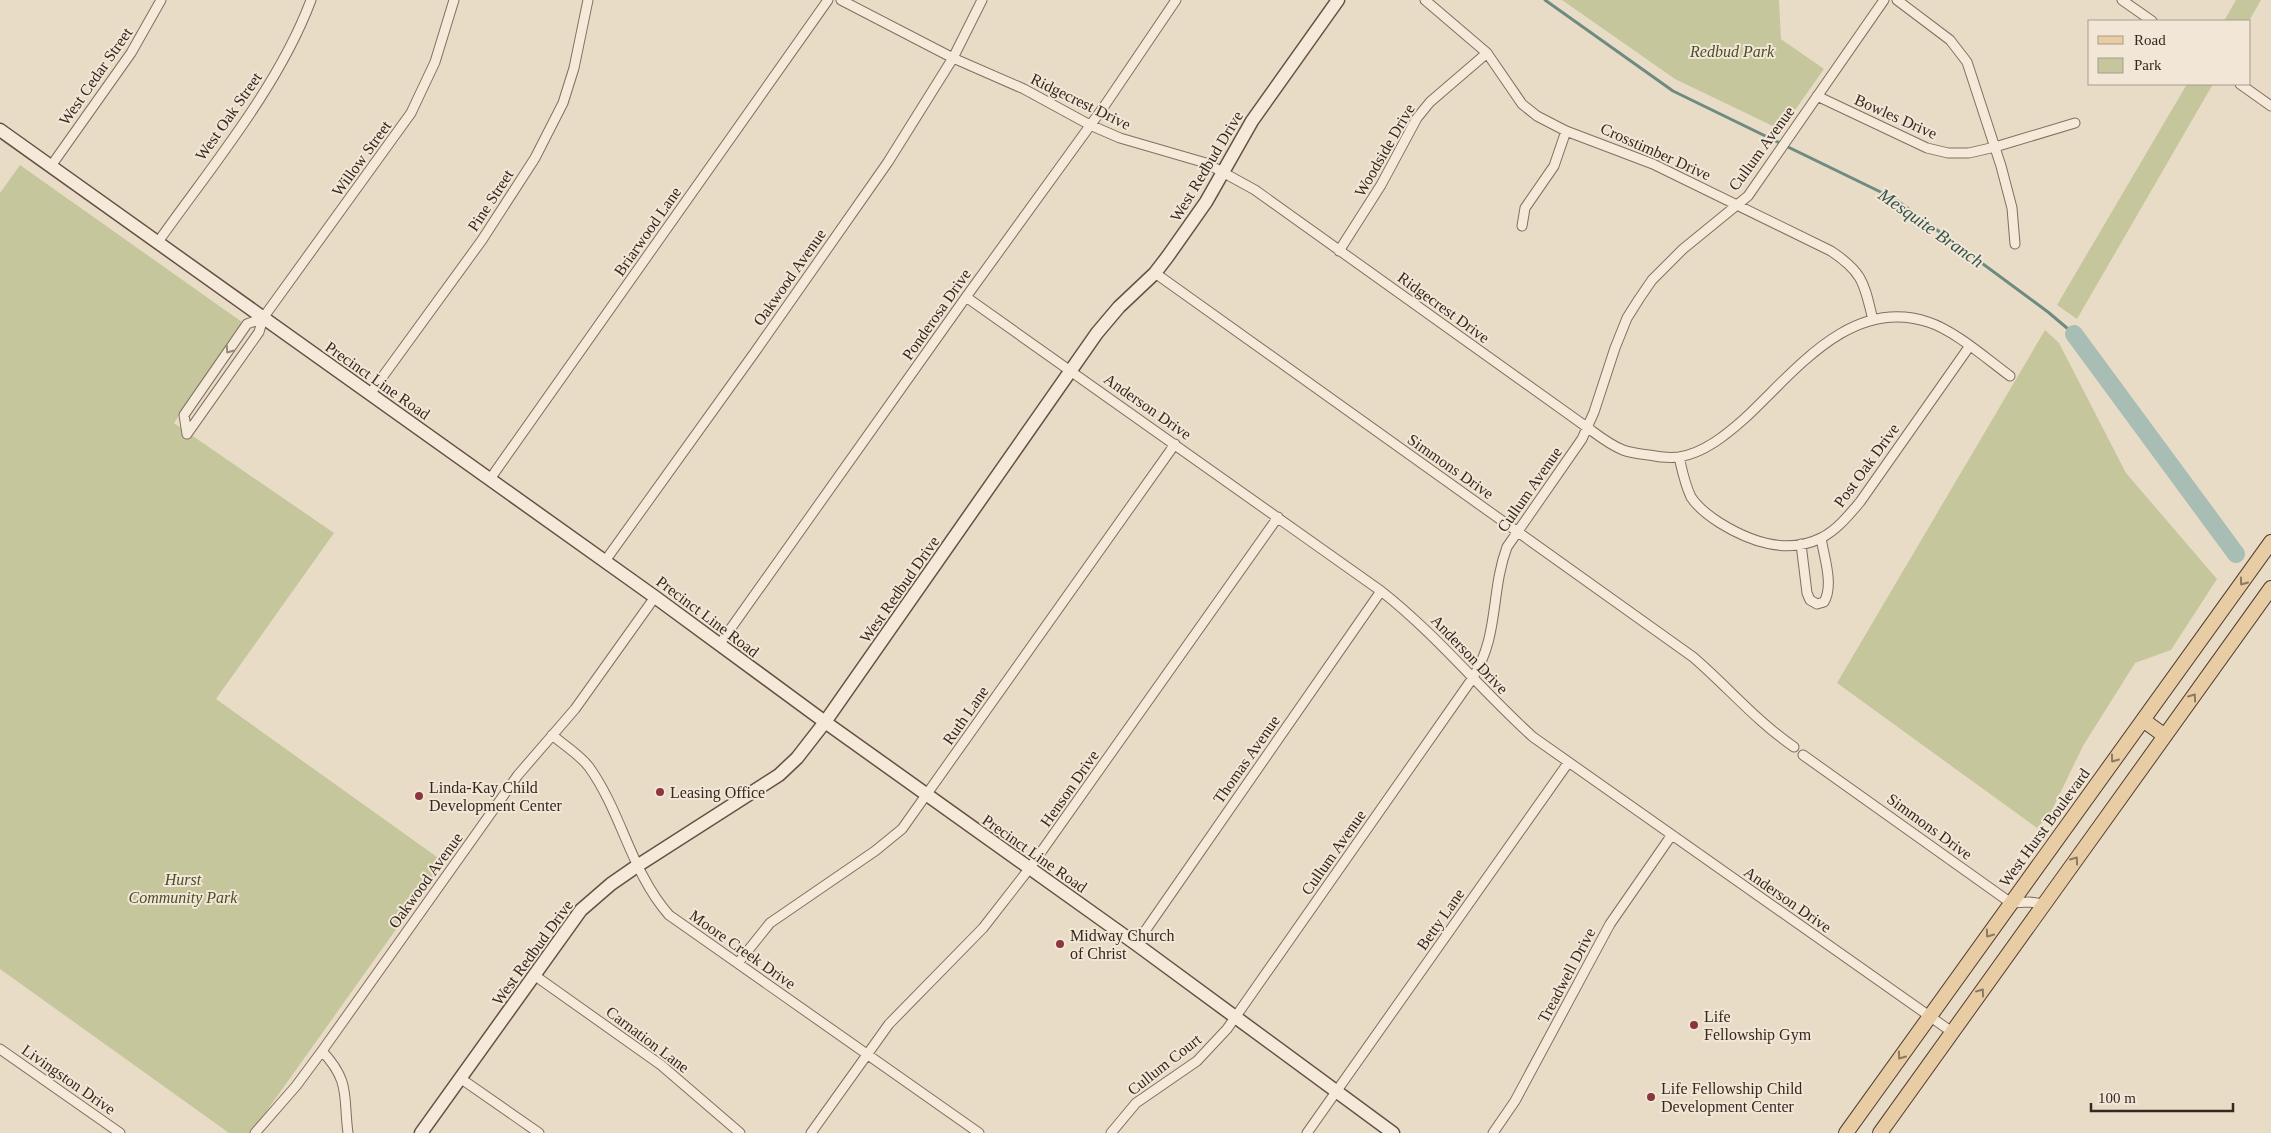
<svg xmlns="http://www.w3.org/2000/svg" width="2271" height="1133" viewBox="0 0 2271 1133" font-family="Georgia,serif">
<style>
.green{fill:#c6c69c}
.lines{fill:none;stroke-linecap:round;stroke-linejoin:round}
.stream{stroke:#6f8b81;stroke-width:3}
.river{stroke:#a8beb5;stroke-width:18}
.street-casing{stroke:#836e5f;stroke-width:11}
.secondary-casing{stroke:#655042;stroke-width:15}
.primary-casing{stroke:#513d32;stroke-width:16}
.street{stroke:#f5eada;stroke-width:9}
.secondary{stroke:#f5eada;stroke-width:12}
.primary{stroke:#e8cca4;stroke-width:14}
.oneway{stroke:#95897d}
.oneway2{stroke:#8e7a62}
.poi-dot{fill:#8b353f;stroke:#f2e7d6;stroke-width:2}
.labels{text-anchor:middle;stroke-width:4;stroke-linejoin:round;paint-order:stroke}
.park-label{font-size:16px;font-style:italic;fill:#4a4f29;stroke:#f2e7d6}
.street-label{font-size:16px;fill:#352820;stroke:#f2e7d6}
.poi-label{font-size:16px;fill:#352820;stroke:#f2e7d6;text-anchor:start}
.water-label{font-size:18px;font-style:italic;fill:#32534d;stroke:#f2e7d6}
</style>
<rect width="100%" height="100%" fill="#e9dcc7"/>
<path class="green" d="M1562,0h217l2,39 43,30 -43,61 -106,-51z
M2236,0h25l-12,21h-25z
M2187,84h26l-136,235 -20,-14z
M20,165l222,157 -68,101 160,110 -118,166 228,163 -193,271h-22l-229,-164v-776z
M2045,330l14,13 67,130 91,106 -46,71 -36,13 -52,83 -33,68 -13,14 -200,-145z"/>
<g class="lines">
<path class="stream" d="M1545,0l128,91 222,108 153,113 26,22"/>
<path class="river" d="M2074,334l162,220"/>
<g class="street-casing">
<path id="street" d="M841,0l112,58 71,31 66,36 30,13 86,25 49,27 333,238c11,8 22,17 35,22 8,3 18,4 26,5 10,2 21,3 30,2 25,-4 47,-22 65,-38 50,-46 106,-123 184,-97 26,8 59,37 82,54
M1425,0l62,53 35,51 15,12 29,15 87,33 178,87c33,22 33,33 42,69
M1897,0l53,40 17,22 34,104 11,42 3,36
M2122,0l30,21
M2240,84l31,22
M1817,96l110,52 21,5h21l26,-6 80,-24
M51,166l80,-113 30,-53
M1522,226l3,-18 29,-42 12,-35
M158,242c53,-75 121,-156 153,-242
M1339,251l42,-66 36,-67 13,-16 57,-49
M1155,273l538,384c35,30 62,63 101,90
M966,297l415,294c55,43 100,99 152,146l419,295
M370,394l112,-154 53,-82 28,-55 11,-35 14,-68
M187,434l72,-102 4,-14 148,-205 24,-51 19,-62
M187,434l-3,-19 63,-91 16,-6
M1679,457c3,13 6,28 12,40 7,11 18,19 29,26 29,18 67,32 101,15 16,-8 28,-23 39,-36l109,-155
M490,479l338,-479
M1801,544l6,49 3,7 7,4 7,-2c10,-17 0,-45 -3,-64
M605,561l150,-209 133,-190 65,-104 29,-58
M719,645l247,-348 139,-192 71,-105
M552,735c12,10 28,20 37,32 33,46 42,105 80,148l310,218
M1803,755l208,148 18,-1 15,2
M1136,944l245,-353
M738,963l32,-40 105,-72 27,-22 273,-385
M534,975l127,90 79,68
M0,1049l120,84
M322,1051c29,31 21,45 26,82
M460,1078l79,55
M255,1133l41,-47 26,-35 196,-276 57,-66 80,-112
M811,1133l78,-109 94,-96 46,-59 249,-352
M1111,1133l25,-30 61,-42 30,-32 245,-350c28,-44 18,-86 35,-132l75,-108 12,-27 21,-64 12,-30 12,-19 13,-19 31,-31 65,-53 136,-196
M1307,1133l261,-370
M1493,1133l22,-32 95,-177 61,-88"/>
</g>
<g class="secondary-casing">
<path id="secondary" d="M0,130l655,467 170,125 311,222 257,189
M421,1133l160,-223 30,-26 26,-18 142,-91 18,-17 28,-36 272,-389 22,-26 36,-34 13,-17 38,-54 46,-81 86,-121"/>
</g>
<g class="primary-casing">
<path id="primary" d="M2143,720l22,16
M1846,1133l425,-591
M1880,1133l391,-545"/>
</g>
<use href="#street" class="street"/>
<use href="#secondary" class="secondary"/>
<use href="#primary" class="primary"/>
</g>
<defs><path id="oneway-chevron" d="M-2-3.5L2.5 0L-2 3.5" fill="none" stroke-width="1.6" stroke-linecap="round" stroke-linejoin="round" transform="scale(1.25)"/></defs>
<use class="oneway" href="#oneway-chevron" transform="translate(229 350) rotate(125)"/>
<g class="oneway2">
<use href="#oneway-chevron" transform="translate(2243 582) rotate(126)"/>
<use href="#oneway-chevron" transform="translate(2193 697) rotate(-54)"/>
<use href="#oneway-chevron" transform="translate(2114 759) rotate(126)"/>
<use href="#oneway-chevron" transform="translate(2075 860) rotate(-54)"/>
<use href="#oneway-chevron" transform="translate(1989 934) rotate(125)"/>
<use href="#oneway-chevron" transform="translate(1981 992) rotate(-54)"/>
<use href="#oneway-chevron" transform="translate(1901 1056) rotate(126)"/>
</g>
<g class="poi-dot">
<circle cx="660" cy="792" r="5"/>
<circle cx="419" cy="796" r="5"/>
<circle cx="1060" cy="944" r="5"/>
<circle cx="1694" cy="1025" r="5"/>
<circle cx="1651" cy="1097" r="5"/>
</g>
<g class="labels">
<g class="park-label">
<text x="1732" y="57">Redbud Park</text>
<text x="183" y="885">Hurst<tspan x="183" dy="18">Community Park</tspan></text>
</g>
<g class="street-label">
<text transform="translate(95 76) rotate(-55)" y="6">West Cedar Street</text>
<text transform="translate(1081 101) rotate(26)" y="6">Ridgecrest Drive</text>
<text transform="translate(228 116) rotate(-55)" y="6">West Oak Street</text>
<text transform="translate(1896 116) rotate(24)" y="6">Bowles Drive</text>
<text transform="translate(1761 148) rotate(-54)" y="6">Cullum Avenue</text>
<text transform="translate(1384 150) rotate(-60)" y="6">Woodside Drive</text>
<text transform="translate(1656 151) rotate(24)" y="6">Crosstimber Drive</text>
<text transform="translate(361 158) rotate(-54)" y="6">Willow Street</text>
<text transform="translate(1206 166) rotate(-59)" y="6">West Redbud Drive</text>
<text transform="translate(490 200) rotate(-57)" y="6">Pine Street</text>
<text transform="translate(647 231) rotate(-55)" y="6">Briarwood Lane</text>
<text transform="translate(789 277) rotate(-55)" y="6">Oakwood Avenue</text>
<text transform="translate(1444 307) rotate(36)" y="6">Ridgecrest Drive</text>
<text transform="translate(936 314) rotate(-55)" y="6">Ponderosa Drive</text>
<text transform="translate(378 380) rotate(35)" y="6">Precinct Line Road</text>
<text transform="translate(1148 406) rotate(35)" y="6">Anderson Drive</text>
<text transform="translate(1866 465) rotate(-54)" y="6">Post Oak Drive</text>
<text transform="translate(1451 466) rotate(35)" y="6">Simmons Drive</text>
<text transform="translate(1529 489) rotate(-55)" y="6">Cullum Avenue</text>
<text transform="translate(899 589) rotate(-55)" y="6">West Redbud Drive</text>
<text transform="translate(708 616) rotate(37)" y="6">Precinct Line Road</text>
<text transform="translate(1470 654) rotate(46)" y="6">Anderson Drive</text>
<text transform="translate(965 715) rotate(-55)" y="6">Ruth Lane</text>
<text transform="translate(1246 759) rotate(-55)" y="6">Thomas Avenue</text>
<text transform="translate(1069 788) rotate(-55)" y="6">Henson Drive</text>
<text transform="translate(1930 826) rotate(36)" y="6">Simmons Drive</text>
<text transform="translate(2044 827) rotate(-54)" y="6">West Hurst Boulevard</text>
<text transform="translate(1333 852) rotate(-55)" y="6">Cullum Avenue</text>
<text transform="translate(1035 853) rotate(35)" y="6">Precinct Line Road</text>
<text transform="translate(425 880) rotate(-54)" y="6">Oakwood Avenue</text>
<text transform="translate(1788 899) rotate(35)" y="6">Anderson Drive</text>
<text transform="translate(1440 919) rotate(-55)" y="6">Betty Lane</text>
<text transform="translate(743 949) rotate(35)" y="6">Moore Creek Drive</text>
<text transform="translate(532 952) rotate(-54)" y="6">West Redbud Drive</text>
<text transform="translate(1566 975) rotate(-62)" y="6">Treadwell Drive</text>
<text transform="translate(648 1039) rotate(37)" y="6">Carnation Lane</text>
<text transform="translate(1164 1064) rotate(-38)" y="6">Cullum Court</text>
<text transform="translate(69 1079) rotate(35)" y="6">Livingston Drive</text>
</g>
<g class="poi-label">
<text x="429" y="793">Linda-Kay Child<tspan x="429" dy="18">Development Center</tspan></text>
<text x="670" y="798">Leasing Office</text>
<text x="1070" y="941">Midway Church<tspan x="1070" dy="18">of Christ</tspan></text>
<text x="1704" y="1022">Life<tspan x="1704" dy="18">Fellowship Gym</tspan></text>
<text x="1661" y="1094">Life Fellowship Child<tspan x="1661" dy="18">Development Center</tspan></text>
</g>
<g class="water-label">
<text transform="translate(1931 228) rotate(35)" y="6">Mesquite Branch</text>
</g>
</g>
<rect x="2088" y="20" width="162" height="65" fill="#f2e7d6" stroke="#a69b8d"/>
<rect x="2098" y="36" width="25" height="8" fill="#e8cca4" stroke="#a69b8d"/>
<text x="2134" y="45" font-size="15" fill="#352820">Road</text>
<rect x="2098" y="58" width="25" height="15" fill="#c6c69c" stroke="#a69b8d"/>
<text x="2134" y="70" font-size="15" fill="#352820">Park</text>
<path d="M2091 1103v8h142v-8" fill="none" stroke="#352820" stroke-width="2.5"/>
<text x="2098" y="1103" font-size="15" fill="#352820" stroke="#f2e7d6" stroke-width="4" paint-order="stroke">100 m</text>
</svg>
